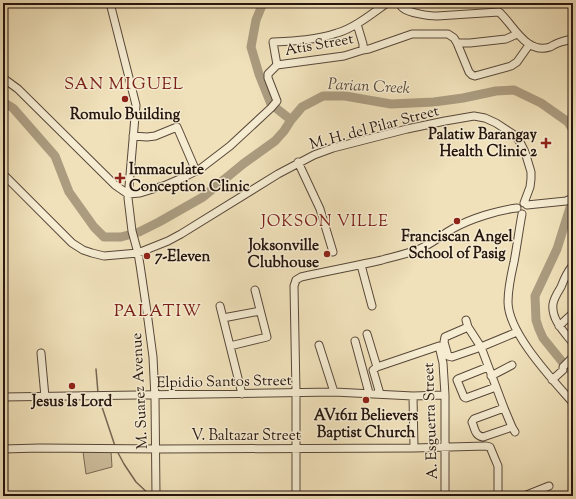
<svg xmlns="http://www.w3.org/2000/svg" width="576" height="499" viewBox="0 0 576 499" font-family="'Sorts Mill Goudy',serif">
<style>
.green{fill:#cebe9d;stroke:#7a6a56}
.lines{fill:none;stroke-linecap:round;stroke-linejoin:round}
.stream{stroke:#766652;stroke-width:1.5}
.river{stroke:#ab9c80;stroke-width:9}
.minor-casing{stroke:#584839;stroke-width:9}
.minor{stroke:#f5ecd2;stroke-width:7}
.poi-dot{fill:#8f2418;stroke:#f5ecd2;stroke-width:1.5}
.labels{text-anchor:middle;stroke-width:3;stroke-linejoin:round;paint-order:stroke}
.street-label{font-size:15px;fill:#26150e;stroke:#f5ecd2}
.poi-label{font-size:15px;font-weight:bold;fill:#26150e;stroke:#f5ecd2}
.water-label{font-size:16px;font-style:italic;fill:#5b4b3c;stroke:#f5ecd2}
.neighbourhood-label{font-size:16px;letter-spacing:1px;fill:#7a1f14;stroke:#f5ecd2}
.quarter-label{font-size:17px;letter-spacing:1px;fill:#7a1f14;stroke:#f5ecd2}
</style>
<rect width="100%" height="100%" fill="#f0e1ba"/>
<filter id="stains"><feTurbulence type="fractalNoise" baseFrequency=".005" numOctaves="4"/><feColorMatrix values="0 0 0 0 .2 0 0 0 0 .09 0 0 0 0 .02 0 0 0 .5 -.17"/></filter>
<radialGradient id="worn" r=".72"><stop offset=".6" stop-color="#630" stop-opacity="0"/><stop offset="1" stop-color="#630" stop-opacity=".3"/></radialGradient>
<path class="green" d="M111,451l1,16 -26,7 -3,-22z"/>
<g class="lines">
<path class="stream" d="M96,369l2,24
M99,398l16,48
M117,451l7,13 12,18 15,14"/>
<path class="river" d="M263,3l-7,17 -5,27 8,27 12,30 20,16
M3,102l10,6 42,48 14,36 25,35 10,10h17l18,-5 20,-10 44,-25 40,-33 32,-23 9,-10 7,-11 11,-13 21,-11h22l46,8 43,-2 29,-4 33,-7 18,-1 27,13 27,19 5,8
M573,198l-16,51 -22,47 1,24 3,9 4,9 21,26 9,8"/>
<g class="minor-casing">
<path id="minor" d="M110,3l26,102 -8,93 4,33 6,22 2,12 7,47 6,45 2,41 1,98
M399,3c1,1 3,5 4,5 6,5 26,8 34,8l62,-4c14,12 27,43 51,35 2,-1 5,-3 8,-4 5,-2 10,-3 15,-4
M571,3l2,7
M357,24l6,20v6
M457,43h13l36,-4 11,-5
M277,65l67,-9 19,-6 6,-1 43,-15h36l6,4 3,5 12,29 3,3 3,1 36,-10 6,-4 12,-17
M277,65l-4,-23c21,-1 44,-2 64,-9 16,-4 36,-20 50,-30
M3,78l15,11 97,96 13,9 12,-1 26,-8 14,-6 20,-10 30,-23 41,-38 6,-7 -9,-23v-4l9,-9
M133,136l14,1 8,-1 22,-9 19,44
M298,162l22,47 13,43
M3,174l69,69 11,7 9,3 12,3 34,-3 30,-12 13,-7 97,-60 36,-19 19,-7 74,-19 38,-8 29,-5 11,2 11,5 20,13 5,8 4,8 6,20v7l-1,8 -6,16
M527,205l39,-4 7,-3
M522,214c-3,16 -5,32 -8,48 -3,13 -6,26 -6,40 0,31 45,78 65,101
M361,265l11,41
M573,265c-5,6 -9,14 -12,22 -3,5 -7,11 -8,17 -2,15 11,28 20,39
M220,306l22,88
M223,318l37,-7
M466,320l2,7 13,20 23,61 8,19 3,5
M559,326l14,-13
M468,327l-23,10 -1,5 4,14 4,1 29,-10 36,-15
M367,334l10,33
M355,341l14,52
M319,345l15,47
M230,346l37,-9 -12,-47
M41,353l4,44
M488,367l-30,12 -1,1 7,17 2,1 30,-11
M491,376l21,-11
M552,380l11,-10v-3l10,-10
M380,394l-7,-24 4,-3 62,-21 4,17 2,32v101
M413,396l1,52
M3,397l331,-5 79,4 32,-1
M504,408l-30,11 -2,3c3,7 3,14 11,15l29,-10
M3,449l37,-1 120,1 254,-1 72,-2 4,1 5,12 3,7v30
M296,496v-103l-2,-107 2,-6 5,-3c27,-6 54,-11 81,-17 11,-3 24,-6 35,-10 14,-5 24,-15 37,-22 16,-9 44,-18 63,-20
M524,496l25,-10"/>
</g>
<use href="#minor" class="minor"/>
</g>
<g class="poi-dot">
<circle cx="125" cy="99" r="4"/>
<path d="M544 137h4v4h4v4h-4v4h-4v-4h-4v-4h4z"/>
<path d="M118 172h4v4h4v4h-4v4h-4v-4h-4v-4h4z"/>
<circle cx="457" cy="221" r="4"/>
<circle cx="327" cy="254" r="4"/>
<circle cx="147" cy="256" r="4"/>
<circle cx="72" cy="386" r="4"/>
<circle cx="366" cy="400" r="4"/>
</g>
<g class="labels">
<g class="street-label">
<text transform="translate(319 44) rotate(-10)" y="5">Atis Street</text>
<text transform="translate(374 127) rotate(-15)" y="5">M. H. del Pilar Street</text>
<text transform="translate(224 381) rotate(-1)" y="5">Elpidio Santos Street</text>
<text transform="translate(139 391) rotate(-93)" y="5">M. Suarez Avenue</text>
<text transform="translate(430 421) rotate(-92)" y="5">A. Esguerra Street</text>
<text x="246" y="440">V. Baltazar Street</text>
</g>
<g class="poi-label">
<text x="125" y="119">Romulo Building</text>
<text x="537" y="139" text-anchor="end">Palatiw Barangay<tspan x="537" dy="17">Health Clinic 2</tspan></text>
<text x="129" y="174" text-anchor="start">Immaculate<tspan x="129" dy="17">Conception Clinic</tspan></text>
<text x="457" y="241">Franciscan Angel<tspan x="457" dy="17">School of Pasig</tspan></text>
<text x="319" y="250" text-anchor="end">Joksonville<tspan x="319" dy="17">Clubhouse</tspan></text>
<text x="155" y="261" text-anchor="start">7-Eleven</text>
<text x="72" y="406">Jesus Is Lord</text>
<text x="366" y="420">AV1611 Believers<tspan x="366" dy="17">Baptist Church</tspan></text>
</g>
<g class="water-label">
<text transform="translate(369 85) rotate(3)" y="6">Parian Creek</text>
</g>
<g class="neighbourhood-label">
<text x="325" y="226">JOKSON VILLE</text>
</g>
<g class="quarter-label">
<text x="124" y="89">SAN MIGUEL</text>
<text x="158" y="316">PALATIW</text>
</g>
</g>
<rect width="576" height="499" fill="none" stroke="#f0e1ba" stroke-width="16"/>
<rect x="4" y="4" width="568" height="491" fill="none" stroke="#26150e" stroke-width="2"/>
<rect x="8" y="8" width="560" height="483" fill="none" stroke="#26150e"/>
<rect width="100%" height="100%" filter="url(#stains)"/>
<rect width="100%" height="100%" fill="url(#worn)"/>
</svg>
